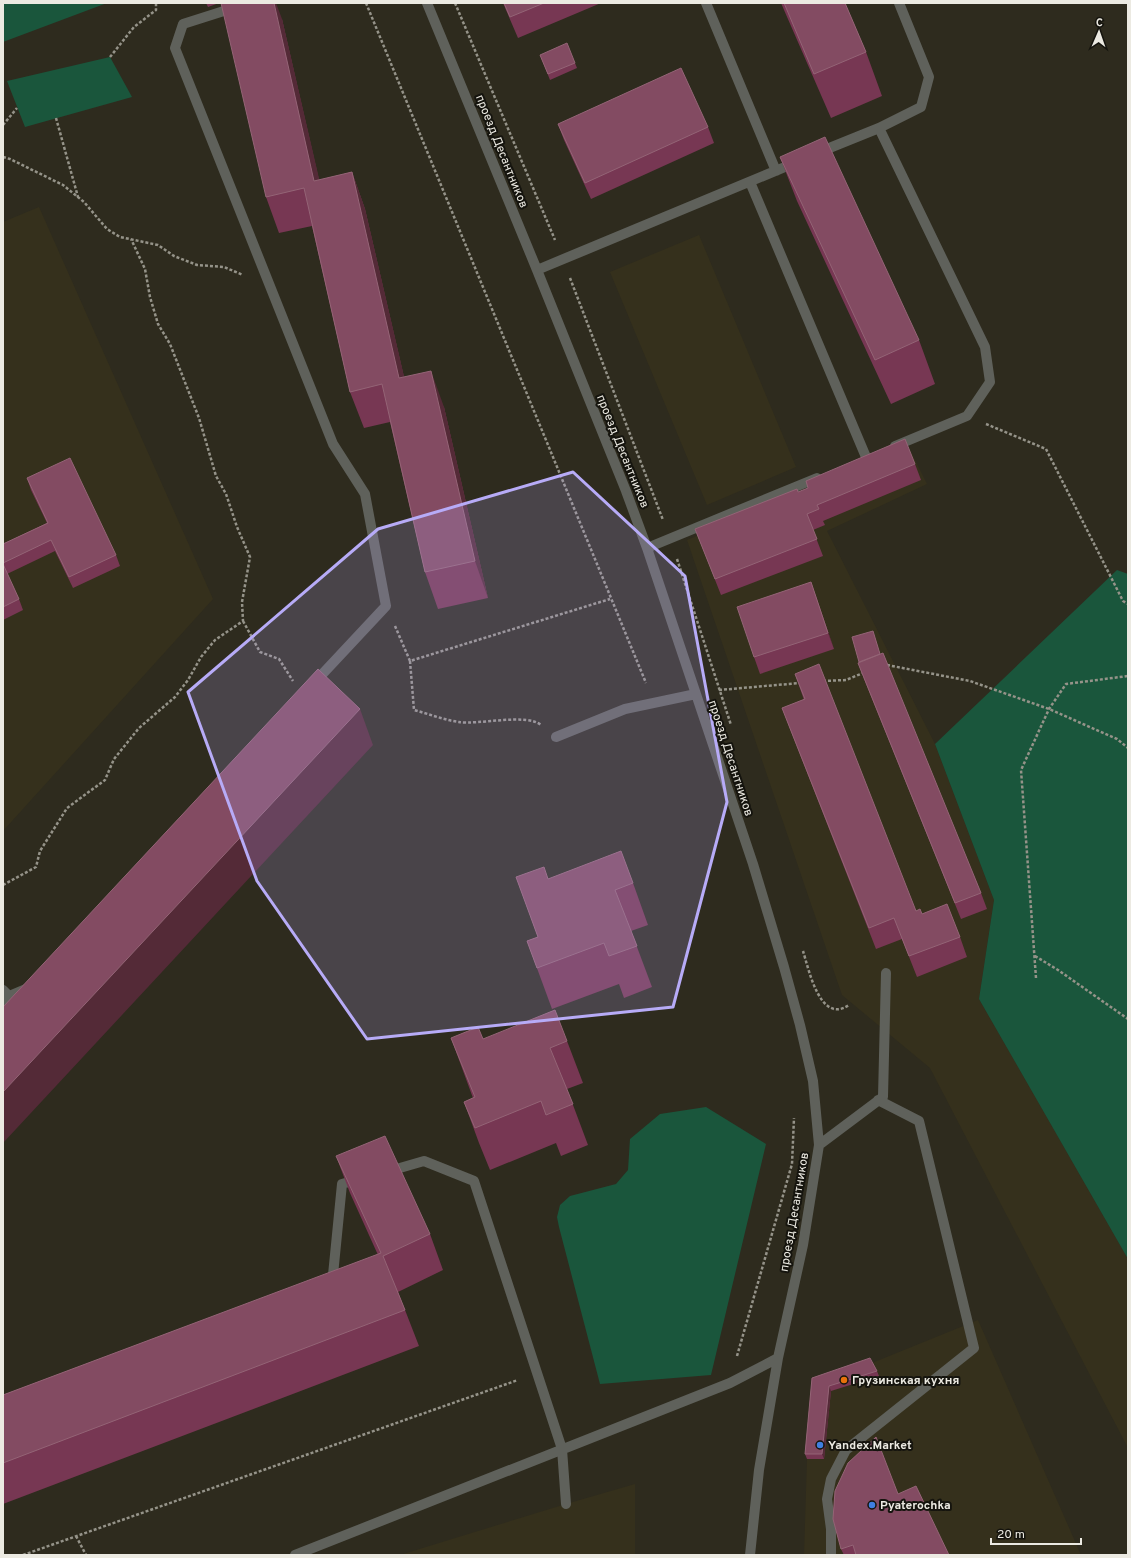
<svg xmlns="http://www.w3.org/2000/svg" width="1131" height="1558" viewBox="0 0 1131 1558" font-family="Overpass,sans-serif">
<style>
.built{fill:#35301c}
.green{fill:#1a563c}
.lines{fill:none;stroke-linecap:round;stroke-linejoin:round}
.path{stroke:#959389;stroke-width:2.5;stroke-dasharray:3 2;stroke-linecap:butt}
.minor{stroke:#5f615b;stroke-width:10}
.wall{fill:#773753}
.shaded-wall{fill:#542a37}
.building{fill:#834b62;stroke:#946476}
.marked{fill:#b7abf7;fill-opacity:0.2;stroke:#b7abf7;stroke-width:3;stroke-linejoin:round}
.food-dot{fill:#e8710a;stroke:#15140e;stroke-width:1.5}
.shop-dot{fill:#3f7fe0;stroke:#15140e;stroke-width:1.5}
.labels{text-anchor:middle;stroke-width:4;stroke-linejoin:round;paint-order:stroke}
.street-label{font-size:12px;fill:#eceae2;stroke:#15140e}
.poi-label{font-size:12px;font-weight:bold;fill:#eceae2;stroke:#15140e;text-anchor:start}
</style>
<rect width="100%" height="100%" fill="#2e2b1e"/>
<path class="built" d="M39,207l174,392 -210,232v-609z
M699,235l97,232 -89,38 -97,-233z
M909,448l18,36 -100,47 108,213 59,156 -15,99 149,260v189l-198,-380 -88,-73 -155,-455z
M978,1320l103,235h-277l3,-96 7,-75 58,-21z
M635,1484v71h-235l166,-51z"/>
<path class="green" d="M3,3h104l-104,39z
M110,57l22,40 -107,30 -18,-46z
M1117,570l11,4v685l-149,-260 15,-99 -59,-156z
M706,1107l60,37 -55,231 -111,9 -41,-157 -2,-10 3,-12 10,-9 46,-12 12,-14 2,-31 30,-25z"/>
<g class="lines">
<path class="path" d="M366,3l280,680
M455,3l100,237
M110,57l24,-30 22,-17v-7
M56,118l22,79
M3,125l14,-17
M3,157l7,2 53,26 21,17 23,27 13,8 38,8 16,11 23,9 27,2 19,8
M570,278l93,242
M986,424l60,25 77,152 5,3
M677,559l54,166
M243,621l17,31 19,7 14,22
M395,626l15,35 200,-62
M410,661l4,49c15,4 30,10 45,12 18,3 69,-9 82,3
M887,665l83,16 79,28 68,30 11,9
M823,681l23,-1 17,-7
M719,690l81,-7
M3,885l33,-18 4,-16 27,-43 38,-28 9,-21 25,-31 36,-31 13,-17 13,-23 14,-17 28,-19 -1,-19 8,-45 -13,-30 -11,-33 -10,-18 -17,-58 -29,-74 -12,-20 -8,-27 -5,-28 -14,-30
M803,951c6,19 17,74 46,54
M1035,956l23,14 70,49
M1036,978l-15,-208 28,-61 17,-25 62,-8
M737,1356l55,-192 2,-46
M76,1536l10,19
M23,1555l495,-175"/>
<path class="minor" d="M249,3l-66,21 -8,24 158,396 32,50 21,112 -72,77
M427,3l110,267 89,221 21,57 106,316 31,103 16,58 13,56 6,64 -16,100 -25,113 -19,112 -9,85
M706,3l70,168
M879,128l106,219 5,35 -23,34 -72,30
M817,153l62,-25 42,-21 8,-30 -30,-74
M750,182l116,275
M537,270l260,-108
M647,548l170,-70
M556,737l69,-28 71,-15
M3,990l6,6 19,-8
M3,1005l6,-9
M819,1145l64,-48 3,-124
M386,1172l38,-11 50,20 88,268 4,55
M332,1285l10,-101 17,-5
M295,1555l435,-172 48,-25
M831,1555v-26l-4,-30 4,-20 15,-29 128,-102 -55,-227 -41,-21"/>
</g>
<path class="wall" d="M206,3h13l-11,4z
M503,3h98l-83,35z
M781,3h64l21,49 16,44 -51,22z
M282,19l37,161 33,-8 13,37 39,168 40,30 44,191 -50,11 -13,-37 -35,-150 -26,6 -14,-36 -38,-166 -33,7 -13,-36z
M540,55l35,8 2,5 -27,12z
M558,124l150,3 6,16 -123,56 -27,-59z
M780,157l139,183 16,44 -44,20 -94,-203z
M915,464l6,16 -98,41 2,4 -12,5 10,26 -102,39 -26,-66 103,-37z
M27,478l89,77 4,11 -47,22 -18,-37 -48,23 12,25 4,11 -20,10v-76l44,-21 -16,-33z
M811,582l23,67 -74,25 -6,-17z
M873,631l7,23 101,239 6,16 -26,10 -97,-240 -6,-16 1,-1z
M795,674l121,237 44,26 7,20 -50,20 -15,-38 -26,10 -86,-220 -8,-21 22,-8z
M516,877l117,6 15,42 -17,6 21,56 -28,11 -5,-14 -67,25 -25,-68 11,-4z
M451,1038l116,3 16,42 -16,6 21,56 -27,11 -5,-13 -66,27 -11,-27 -15,-41 9,-4z
M336,1156l94,78 13,36 -45,22 21,54 -416,158v-109l375,-140 -28,-62z
M877,1371l2,5 -48,15 -7,68h-17l-2,-5 7,-76z
M898,1494l51,61h-105l-3,-6z"/>
<path class="shaded-wall" d="M274,3h2l6,16 46,198 -14,-36z
M352,172l13,37 48,206 -14,-37z
M431,371l13,36 44,191 -13,-37z
M811,582l6,17 17,50 -6,-16z
M360,709l13,36 -370,398v-51z
M829,1386l2,5 -7,68 -2,-5z"/>
<path class="building" d="M221,3h53l40,178 38,-9 47,206 32,-7 44,190 -50,11 -43,-188 -32,8 -46,-204 -38,9z
M504,3h40l-34,14z
M784,3h61l21,49 -52,22z
M567,43l8,20 -27,11 -8,-19z
M681,68l27,59 -123,56 -27,-59z
M825,137l94,203 -44,20 -95,-203z
M905,439l10,25 -98,41 2,4 -12,5 10,25 -102,40 -20,-50 102,-40 1,3 10,-4 -2,-7z
M70,458l46,97 -47,22 -18,-37 -48,23v-19l45,-21 -21,-45z
M3,564l16,35 -16,8z
M811,582l17,51 -74,24 -17,-50z
M873,631l7,23 -21,8 -7,-25z
M883,653l98,240 -26,10 -97,-240z
M819,664l97,247 4,-2 2,5 25,-10 13,33 -51,19 -15,-38 -25,10 -87,-220 23,-9 -10,-25z
M318,669l42,40 -357,383v-85z
M621,851l12,32 -18,7 22,56 -28,10 -5,-13 -67,25 -10,-27 11,-4 -22,-60 28,-10 4,12z
M555,1010l12,31 -17,7 23,56 -27,11 -5,-14 -66,27 -11,-26 11,-5 -24,-59 27,-11 5,12z
M385,1136l45,98 -47,22 22,54 -402,153v-68l378,-142 -45,-97z
M870,1358l7,13 -48,15 -7,68h-17l7,-76z
M876,1437l22,57 18,-8 33,69h-93l-3,-10 -12,4 -8,-30 2,-28 13,-28z"/>
<path class="marked" d="M573,472l112,104 42,226 -54,205 -306,32 -110,-158 -69,-189 190,-163z"/>
<circle class="food-dot" cx="844" cy="1380" r="4"/>
<g class="shop-dot">
<circle cx="820" cy="1445" r="4"/>
<circle cx="872" cy="1505" r="4"/>
</g>
<g class="labels">
<g class="street-label">
<text transform="translate(502 151) rotate(68)" y="4">проезд Десантников</text>
<text transform="translate(623 451) rotate(68)" y="4">проезд Десантников</text>
<text transform="translate(731 758) rotate(72)" y="4">проезд Десантников</text>
<text transform="translate(794 1212) rotate(-80)" y="4">проезд Десантников</text>
</g>
<g class="poi-label">
<text x="852" y="1384">Грузинская кухня</text>
<text x="828" y="1449">Yandex.Market</text>
<text x="880" y="1509">Pyaterochka</text>
</g>
</g>
<rect width="1131" height="1558" fill="none" stroke="#eceae2" stroke-width="8"/>
<g transform="translate(1099 32) rotate(2)" stroke="#15140e" stroke-width="3" paint-order="stroke">
<path d="M0-3L7 15L0 10L-7 15Z" fill="#eceae2"/>
<text y="-6" font-size="11" font-weight="bold" text-anchor="middle" fill="#eceae2">С</text>
</g>
<path d="M991 1538v6h90v-6" fill="none" stroke="#eceae2" stroke-width="2"/>
<text x="997" y="1538" font-size="12" fill="#eceae2" stroke="#15140e" stroke-width="3" paint-order="stroke">20 m</text>
</svg>
